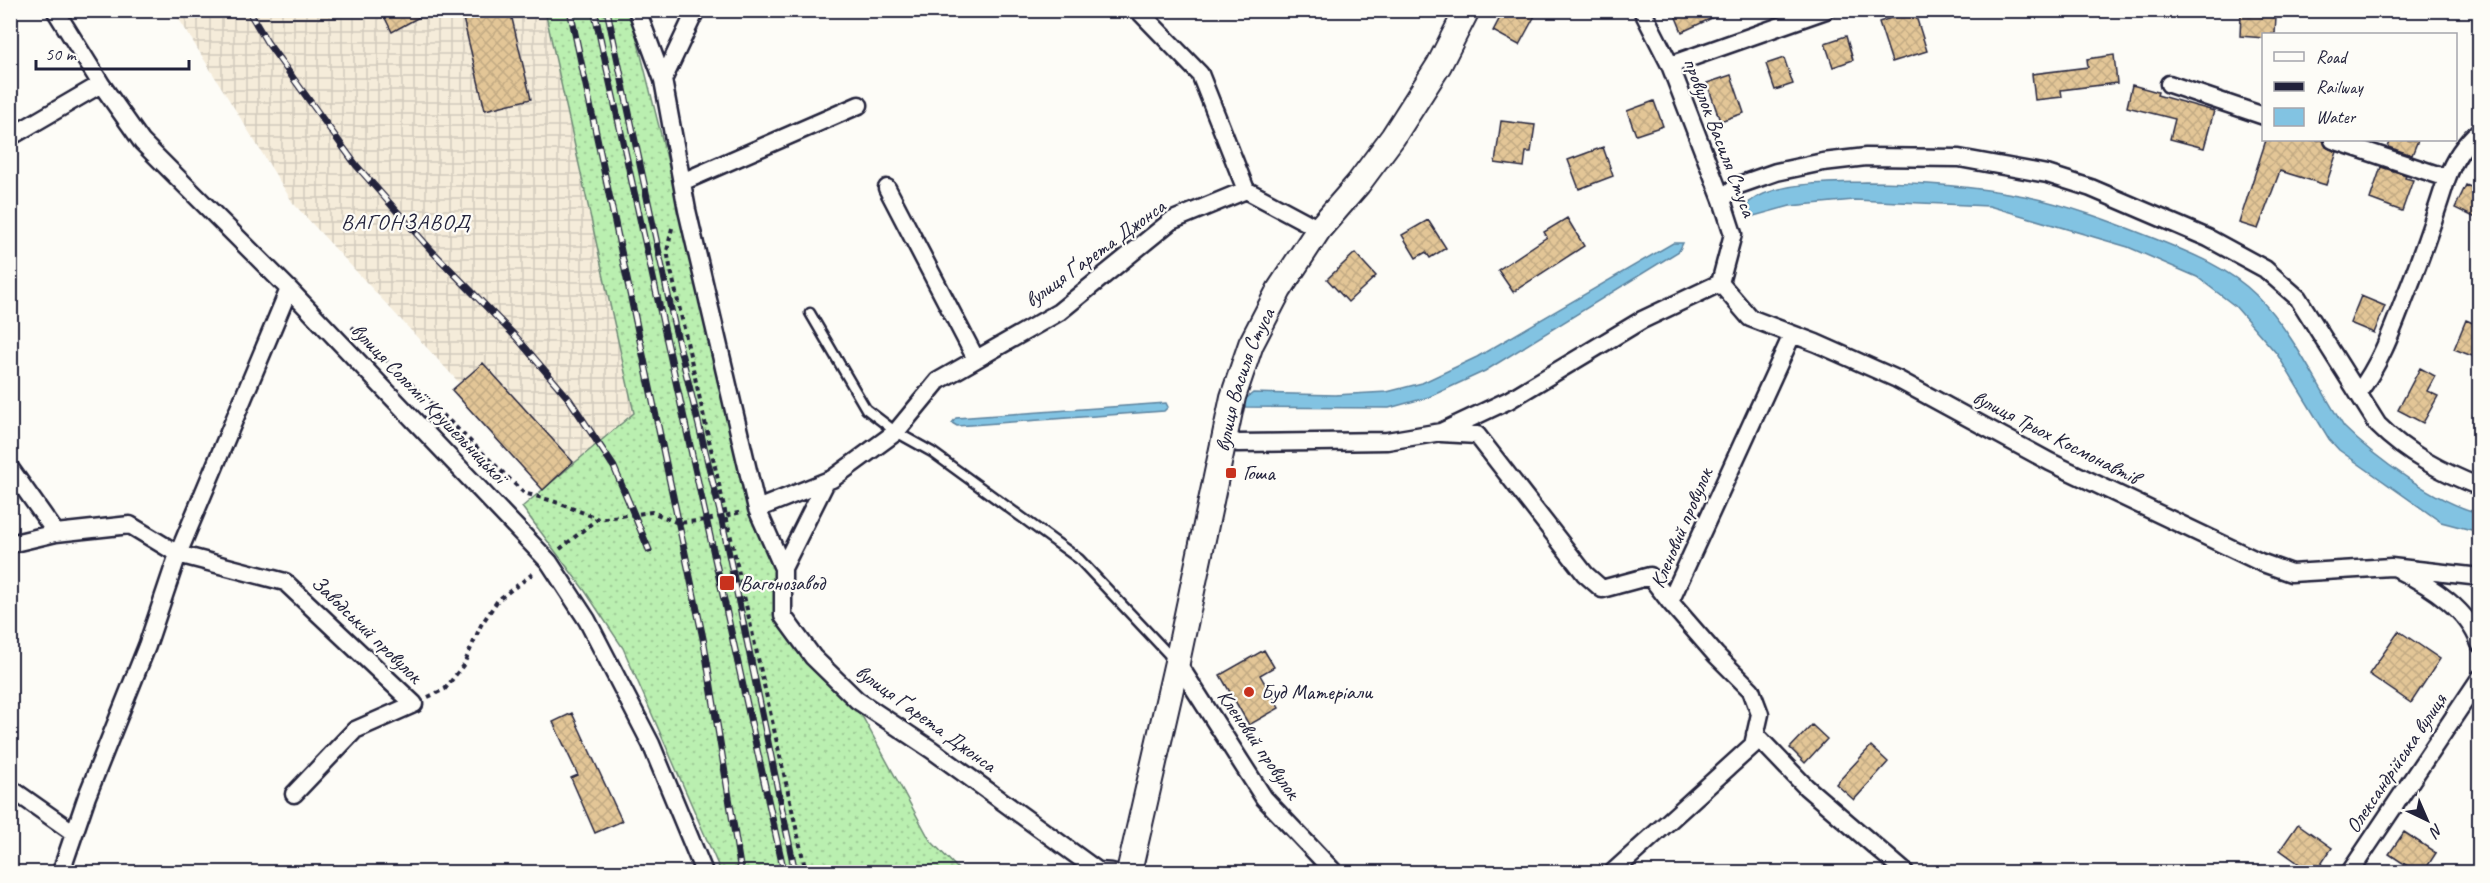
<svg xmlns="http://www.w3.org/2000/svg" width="2490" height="883" viewBox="0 0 2490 883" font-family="Caveat,sans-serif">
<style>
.industrial{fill:url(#industrial-grid)}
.grass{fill:url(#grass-dots);stroke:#6e8876;stroke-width:1.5}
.water{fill:#82c3e2;stroke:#5c839f;stroke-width:1.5}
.building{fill:url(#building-cross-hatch);stroke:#22223b;stroke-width:1.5}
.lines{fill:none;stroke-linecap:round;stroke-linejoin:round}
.lane-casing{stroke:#22223b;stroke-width:13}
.street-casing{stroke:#22223b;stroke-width:21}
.secondary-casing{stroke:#22223b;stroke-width:28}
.path{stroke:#22223b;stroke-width:4;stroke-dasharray:4.5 4.5;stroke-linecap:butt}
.lane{stroke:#fdfcf7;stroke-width:8}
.street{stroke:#fdfcf7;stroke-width:16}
.secondary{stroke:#fdfcf7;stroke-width:24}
.rail-casing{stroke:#22223b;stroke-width:7}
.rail{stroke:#fdfcf7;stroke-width:4.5;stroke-dasharray:14;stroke-linecap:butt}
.poi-dot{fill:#c8321e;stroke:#fdfcf7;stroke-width:2}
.labels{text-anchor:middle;stroke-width:4.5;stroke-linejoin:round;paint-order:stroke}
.street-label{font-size:21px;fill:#22223b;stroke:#fdfcf7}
.poi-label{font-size:21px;fill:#22223b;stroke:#fdfcf7;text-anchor:start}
.neighbourhood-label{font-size:22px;letter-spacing:1.5px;fill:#22223b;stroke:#fdfcf7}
</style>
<defs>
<pattern id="industrial-grid" width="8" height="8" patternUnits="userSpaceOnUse" patternTransform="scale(1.5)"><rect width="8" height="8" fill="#f5ecda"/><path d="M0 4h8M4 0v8" fill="none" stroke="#d2cabc"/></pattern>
<pattern id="grass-dots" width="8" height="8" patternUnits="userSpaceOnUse" patternTransform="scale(1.5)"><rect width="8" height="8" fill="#baefb0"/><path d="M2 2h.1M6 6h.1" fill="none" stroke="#a0cd98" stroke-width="1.8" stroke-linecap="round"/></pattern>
<pattern id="building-cross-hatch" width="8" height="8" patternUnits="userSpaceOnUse" patternTransform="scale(1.5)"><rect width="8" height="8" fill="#e3c697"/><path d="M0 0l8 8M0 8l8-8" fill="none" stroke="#c2aa83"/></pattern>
</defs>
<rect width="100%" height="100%" fill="#fdfcf7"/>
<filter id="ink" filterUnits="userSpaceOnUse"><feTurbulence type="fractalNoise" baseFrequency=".0167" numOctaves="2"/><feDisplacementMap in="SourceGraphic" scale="12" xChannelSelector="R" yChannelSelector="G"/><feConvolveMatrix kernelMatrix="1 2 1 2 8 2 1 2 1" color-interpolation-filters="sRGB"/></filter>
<g filter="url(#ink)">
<path class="industrial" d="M174,11h371l89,402 -83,69 -258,-279z"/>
<path class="grass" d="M545,11h85l136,542 12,20 -1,47 85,96 68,124 31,32h-240l-98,-224 -38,-57 -63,-84 112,-94z"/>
<path class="water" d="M1866,182c53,0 106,4 158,14 45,9 91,27 134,44 33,13 72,29 98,55 37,37 60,88 88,132 31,31 93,76 135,86v19l-38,-10 -102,-72 -10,-11 -52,-85 -42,-48 -38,-29 -69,-30 -139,-41 -135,-6 -64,6 -36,10 -6,-6v-7c27,-22 85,-20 118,-21z
M1673,243h10l-4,8 -194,120 -56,26 -40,11 -144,-1 -2,-6 10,-8 82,2 52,-3 35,-9 55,-26z
M1166,403l2,4 -4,4 -207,15 -5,-3 4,-5z"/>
<path class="building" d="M381,10h51l-40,22z
M461,10h49l21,89 -46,11z
M1504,10h34l-19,35 -26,-14z
M1673,10h56l-47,22z
M1914,10l13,41 -35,11 -13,-40z
M2241,14l35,3 -1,17h-11v4l-24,-2z
M1846,36l7,24 -20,7 -8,-24z
M2114,55l3,28 -56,7 1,7 -27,3 -3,-26 56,-7 -1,-8z
M1784,58l9,26 -18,6 -9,-26z
M1731,75l13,38 -24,8 -13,-38z
M2132,85l26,7 -1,3 57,16 -10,37 -34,-9 5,-20 -48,-12z
M1654,101l9,25 -27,9 -9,-24z
M1501,121l34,4 -4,27h-5l-2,15 -29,-4z
M2266,140h57l3,7 11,5 -11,33 -46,-14 -22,58 -19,-6z
M2391,140h27l-6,15 -24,-8z
M1603,147l10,29 -34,13 -11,-29z
M2381,167l25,8 -1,3 8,2 -11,31 -32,-12z
M2466,185l14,6v29l-25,-12z
M1567,218l17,28 -71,46 -15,-22 49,-33 -3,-5z
M1428,220l18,28 -16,10 -4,-6 -10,6 -14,-23z
M1355,253l21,23 -28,26 -21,-23z
M2361,296l24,10 -11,27 -24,-10z
M2466,320l14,6v33l-26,-10z
M483,363l90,99 -30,28 -91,-100z
M2420,368l15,8 -8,15 11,5 -15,27 -25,-13z
M2399,631l41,28 -29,44 -42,-29z
M1264,650l10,17 -14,8 19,33 -30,17 -29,-50z
M572,713l50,108 -27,12 -24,-55 7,-3 -25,-53z
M1812,725l15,14 -22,24 -15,-15z
M1871,746l17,16 -34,38 -18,-16z
M2298,824l34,24 -17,25h-3l-32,-23z
M2404,832l32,21 -13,20h-5l-29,-19z"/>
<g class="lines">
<g class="lane-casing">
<path id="lane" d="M810,313l56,96 30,23 36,20 147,107 95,101"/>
</g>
<g class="street-casing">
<path id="street" d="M55,10l46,74 41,58 147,147 260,273 38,58 64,124 53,128
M637,10l26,70 24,130 70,299
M1138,10l62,64 46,116
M1642,10l28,55 52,135 11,34 -13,49
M1670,65l156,-55
M663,80l33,-70
M2169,84l95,32
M10,137l91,-53
M2333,140l114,38c7,-20 17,-34 33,-48
M682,182l177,-77
M887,188l89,171
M1722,200l14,-14 40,-14 47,-10 43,-5 93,1 88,16 44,14 117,50 57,31 33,29 80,127c29,29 64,47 102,62
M1720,283l30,35 66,25 81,36 153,83 210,100 31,11 100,-6 89,10
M2358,393c22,-29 34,-62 47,-96 16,-39 29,-78 42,-119
M1441,433l36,2 108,139 17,15 48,-13 20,26
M1224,437l14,6 149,-2 54,-9 68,-32 133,-80 78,-37
M10,468l46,65
M10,544l46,-11 74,-8 48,29 107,28 129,122 -59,26 -61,64
M783,568l43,-86
M2400,571c32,15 69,40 80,73
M1177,662l87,136 70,74
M1755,734l51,53 99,85
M10,788l64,45
M61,872l26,-76 60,-150 31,-92 111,-265
M1112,872l-14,-1 -166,-121 -75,-50 -44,-43 -30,-41v-48l-26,-59 75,-30 64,-47 42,-51 121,-69 112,-91 75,-31 73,39
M1613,872l140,-127 7,-31 -9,-24 -35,-35 -46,-53 122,-267
M2350,872l130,-194"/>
</g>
<g class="secondary-casing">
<g id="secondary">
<path id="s1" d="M1129,872l48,-210 56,-265 18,-53 28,-54 40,-61 39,-45 35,-47 46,-72 28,-55"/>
</g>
</g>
<path class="path" d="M672,228l-5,23 3,15 136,606
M352,327l172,166 29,8 44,17
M560,549l37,-30 55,-7 26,11 29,-3 35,-8
M428,697l17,-8 19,-25 17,-39 17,-25 37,-28"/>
<use href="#lane" class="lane"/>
<use href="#street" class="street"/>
<use href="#secondary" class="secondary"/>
<g class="rail-casing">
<path id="rail" d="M248,10l19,32 89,123 75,85 86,88 52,61 45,68 35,83
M570,10l134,633 37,229
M594,10l190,862
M607,10l68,318 46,188 74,356"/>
</g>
<use href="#rail" class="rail"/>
</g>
</g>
<g class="poi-dot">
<rect x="1225" y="467" width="12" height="12" rx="3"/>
<rect x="719" y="575" width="16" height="16" rx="3"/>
<circle cx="1249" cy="692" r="6"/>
</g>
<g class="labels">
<g class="street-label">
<text transform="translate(1720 137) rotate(69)" y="7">провулок Василя Стуса</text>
<text transform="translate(1095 253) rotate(-36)" y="7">вулиця Ґарета Джонса</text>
<text dy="7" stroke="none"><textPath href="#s1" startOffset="506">вулиця Василя Стуса</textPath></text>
<text transform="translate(429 403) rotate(46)" y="7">вулиця Соломії Крушельницької</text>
<text transform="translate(2056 437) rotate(27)" y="7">вулиця Трьох Космонавтів</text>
<text transform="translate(1681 528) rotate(-67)" y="7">Кленовий провулок</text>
<text transform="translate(367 629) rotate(44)" y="7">Заводський провулок</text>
<text transform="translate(926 718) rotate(36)" y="7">вулиця Ґарета Джонса</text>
<text transform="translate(1259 744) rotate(55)" y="7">Кленовий провулок</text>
<text transform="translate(2396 763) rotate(-56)" y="7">Олександрійська вулиця</text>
</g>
<g class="poi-label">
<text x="1243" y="480">Гоша</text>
<text x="740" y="590">Вагонозавод</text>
<text x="1261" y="699">Буд Матерiали</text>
</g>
<g class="neighbourhood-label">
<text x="406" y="229">ВАГОНЗАВОД</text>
</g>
</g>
<rect width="2490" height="883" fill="none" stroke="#fdfcf7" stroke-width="36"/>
<rect x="18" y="18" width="2454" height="847" fill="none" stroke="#22223b" stroke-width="2" filter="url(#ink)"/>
<rect x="2262" y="33" width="195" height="108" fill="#fdfcf7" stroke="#a5a5ac" stroke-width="1.5"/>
<rect x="2274" y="52" width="30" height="9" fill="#fdfcf7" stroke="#a5a5ac" stroke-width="1.5"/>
<text x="2316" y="63" font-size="18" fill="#22223b">Road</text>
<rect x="2274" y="82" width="30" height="9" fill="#22223b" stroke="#a5a5ac" stroke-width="1.5"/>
<text x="2316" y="93" font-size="18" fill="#22223b">Railway</text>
<rect x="2274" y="108" width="30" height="18" fill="#82c3e2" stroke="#a5a5ac" stroke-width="1.5"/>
<text x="2316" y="123" font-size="18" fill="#22223b">Water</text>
<g transform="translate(2427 820) rotate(136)" stroke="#fdfcf7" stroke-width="4.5" paint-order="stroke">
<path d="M0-4.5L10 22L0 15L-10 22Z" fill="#22223b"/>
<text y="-9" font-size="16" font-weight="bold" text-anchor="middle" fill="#22223b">N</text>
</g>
<path d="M36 60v9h153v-9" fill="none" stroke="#22223b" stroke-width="3"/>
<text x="45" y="60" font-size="18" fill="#22223b" stroke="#fdfcf7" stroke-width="4.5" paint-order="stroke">50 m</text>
</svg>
